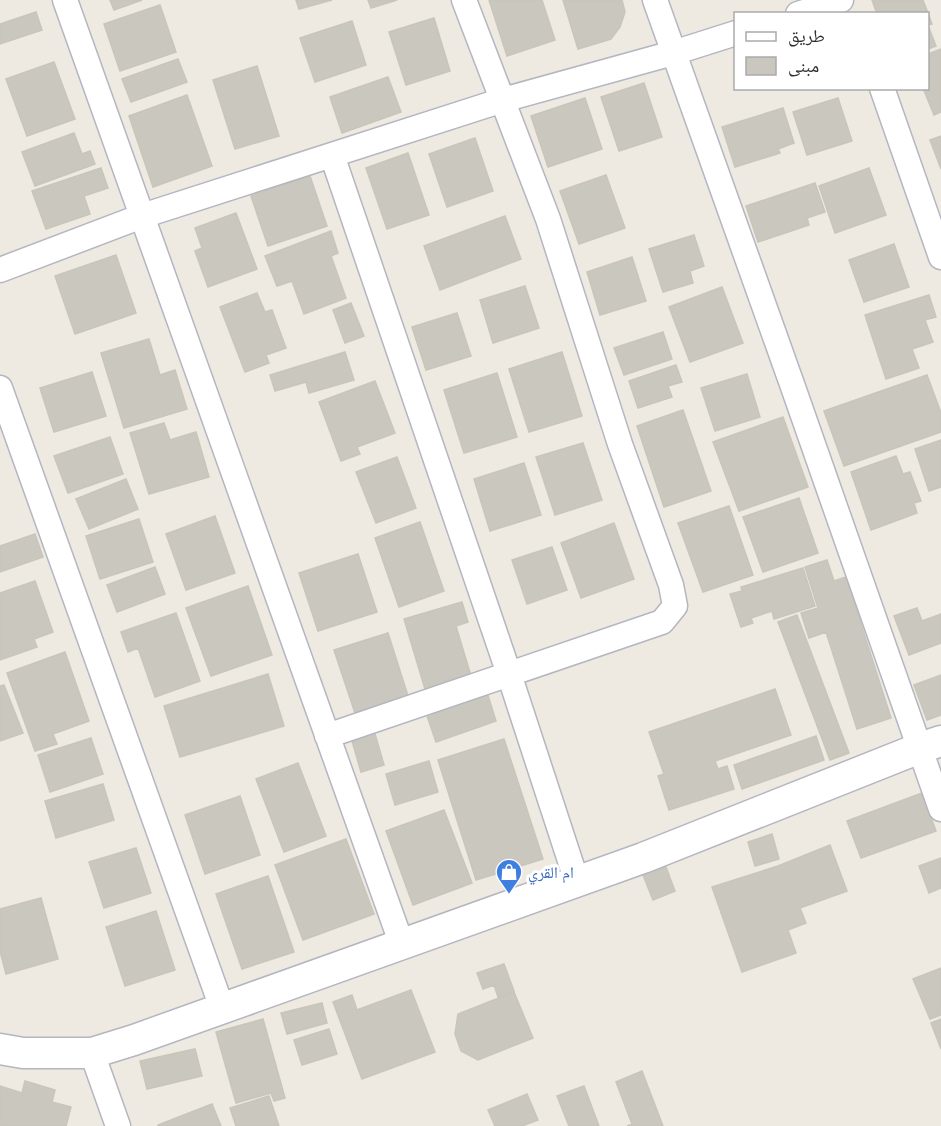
<svg xmlns="http://www.w3.org/2000/svg" width="941" height="1126" viewBox="0 0 941 1126" font-family="Arial,'Noto Naskh Arabic',sans-serif">
<style>
.building{fill:#cac7bf;stroke:#c9c5ba;stroke-width:1.5}
.lines{fill:none;stroke-linecap:round;stroke-linejoin:round}
.minor-casing{stroke:#b4b6c0;stroke-width:27}
.tertiary-casing{stroke:#b4b6c0;stroke-width:33}
.minor{stroke:#fff;stroke-width:24}
.tertiary{stroke:#fff;stroke-width:30}
.labels{text-anchor:middle;stroke-width:6;stroke-linejoin:round;paint-order:stroke}
.shop-label{font-size:16px;fill:#366cbe;stroke:#fff;text-anchor:start}
</style>
<rect width="100%" height="100%" fill="#eee9e1"/>
<path class="building" d="M110,0h32l-28,10z
M296,0h36l-33,9z
M368,0h29l-26,8z
M489,0h53l13,40 -48,16z
M563,0h59l3,12 -5,15 -9,12 -33,10z
M872,0h51l9,24 -4,1v-11h-51z
M160,5l16,47 -56,19 -16,-47z
M36,12l6,18 -42,14v-20z
M434,18l16,53 -44,14 -17,-53z
M352,21l14,44 -51,17 -15,-44z
M928,28h1l7,18 -8,3z
M941,49v63l-7,3 -11,-27h5v-34z
M178,59l9,23 -56,20 -9,-23z
M54,62l21,57 -48,17 -21,-57z
M257,66l22,70 -44,13 -22,-69z
M388,77l13,35 -59,21 -12,-36z
M644,83l18,54 -43,14 -18,-54z
M187,95l25,71 -59,21 -24,-71z
M585,98l17,51 -54,18 -17,-51z
M838,98l14,43 -45,14 -14,-43z
M783,108l11,35 -16,6 2,4 -45,14 -13,-40z
M74,133l8,21 8,-3 5,13 -60,22 -13,-34z
M941,136v33l-11,-29z
M475,138l18,53 -46,16 -18,-53z
M408,153l21,62 -42,14 -21,-61z
M101,168l7,20 -24,8 6,18 -44,15 -14,-38z
M869,168l17,47 -51,18 -16,-47z
M606,175l19,53 -46,16 -19,-53z
M310,176l17,50 -59,20 -17,-50z
M815,183l10,29 -18,6 2,7 -51,17 -12,-36z
M236,213l21,56 -49,18 -13,-36 7,-3 -7,-20z
M505,216l16,43 -81,31 -16,-44z
M331,231l7,22 -7,3 15,42 -42,16 -12,-33 -15,5 -12,-30z
M694,235l10,31 -14,5 3,12 -30,9 -14,-43z
M894,244l15,43 -45,15 -15,-42z
M116,255l20,58 -61,21 -20,-58z
M632,257l14,44 -46,14 -13,-43z
M525,286l14,42 -46,15 -13,-43z
M722,287l21,56 -53,19 -21,-55z
M257,293l8,19 7,-2 14,38 -20,7 3,8 -24,9 -25,-65z
M929,295l7,22 -11,3 8,22 -21,7 7,19 -33,11 -21,-64z
M351,303l13,33 -19,7 -12,-33z
M457,313l14,43 -45,14 -14,-43z
M663,332l9,27 -48,16 -10,-27z
M149,339l11,36 15,-5 12,39 -63,19 -23,-75z
M345,352l9,28 -45,13 -3,-11 -31,9 -5,-16z
M562,352l20,64 -53,16 -20,-63z
M676,365l6,17 -14,4 4,11 -34,11 -9,-27z
M92,372l14,44 -52,16 -14,-44z
M497,373l20,64 -53,16 -20,-63z
M747,374l13,43 -45,14 -14,-43z
M927,375l14,38v19l-97,34 -20,-55z
M375,381l20,52 -38,14 3,7 -19,7 -22,-59z
M683,410l28,81 -47,16 -27,-81z
M783,417l25,70 -69,24 -26,-69z
M164,423l6,17 26,-8 13,45 -60,17 -19,-61z
M110,437l13,37 -55,19 -14,-37z
M941,440v47l-12,4 -14,-42z
M583,443l19,57 -47,15 -19,-58z
M896,456l7,18 7,-2 11,29 -7,2 3,10 -46,17 -20,-58z
M397,457l19,51 -40,15 -20,-51z
M524,463l17,52 -51,16 -16,-52z
M126,479l12,30 -49,20 -13,-30z
M799,498l19,55 -55,19 -20,-55z
M729,506l24,69 -50,17 -25,-69z
M215,516l20,57 -49,17 -20,-56z
M139,519l14,43 -53,17 -14,-43z
M420,522l24,69 -45,16 -24,-69z
M614,523l20,56 -53,19 -20,-55z
M35,534l8,23 -43,15v-26z
M552,547l15,43 -40,14 -15,-44z
M358,554l19,58 -59,19 -19,-58z
M827,560l7,21 12,-4 45,141 -34,11 -31,-97 -17,6 -8,-25 17,-5 -13,-41z
M155,567l10,27 -48,18 -10,-27z
M803,568l12,38 -41,13 -2,-8 -21,7 2,5 -12,4 -11,-33 12,-3 -1,-4z
M35,581l18,51 -19,7 3,8 -37,13v-20h1l-1,-3v-44z
M248,586l24,69 -61,21 -25,-68z
M462,602l6,20 -12,4 15,50 -46,13 -21,-70z
M917,608l5,13 19,-7v29l-32,12 -15,-39z
M176,613l24,68 -45,16 -17,-49 -10,4 -7,-20z
M797,615l52,138 -19,7 -52,-138z
M388,633l21,66 -53,17 -22,-66z
M65,652l24,69 -36,13 4,10 -22,7 -28,-78z
M268,674l16,52 -104,31 -16,-51z
M941,675v40l-14,5 -13,-35z
M4,685l19,48 -23,8v-55z
M486,689l10,32 -60,21 -11,-32z
M775,689l16,46 -76,26 3,8 9,-3 7,23 -65,21 -11,-34 6,-2 -15,-42z
M373,727l11,38 -23,7 -11,-38z
M816,736l8,24 -82,29 -8,-24z
M91,738l12,36 -53,18 -12,-37z
M504,739l39,120 -67,21 -38,-120z
M429,761l9,31 -43,13 -9,-31z
M298,763l28,73 -42,16 -28,-73z
M103,784l11,36 -58,18 -11,-37z
M922,793l14,38 -75,27 -14,-37z
M240,796l20,59 -55,19 -20,-59z
M444,810l28,73 -59,22 -27,-74z
M772,834l7,25 -24,7 -7,-24z
M346,839l28,75 -71,26 -28,-75z
M830,845l17,46 -47,17 6,15 -18,7 8,23 -54,19 -30,-85 66,-21z
M136,848l15,45 -47,15 -15,-46z
M941,858v30l-12,5 -10,-27z
M666,867l9,24 -22,9 -10,-25z
M268,876l26,76 -52,17 -26,-75z
M41,898l17,61 -52,15 -6,-23v-42z
M156,911l19,59 -50,16 -19,-59z
M504,964l10,27 -16,6 -4,-12 -11,4 -6,-16z
M941,968v47l-11,4 -17,-40z
M411,990l24,62 -73,27 -29,-77 19,-7 5,15z
M514,992l19,46 -55,22 -17,-9 -6,-17 3,-20z
M322,1003l5,20 -40,11 -6,-21z
M263,1019l22,79 -11,3 -3,-8 -35,10 -20,-71z
M941,1019v30l-10,-26z
M329,1029l8,25 -35,11 -8,-25z
M195,1049l7,27 -55,13 -7,-28z
M642,1071l21,55h-36l5,-2 -16,-42z
M25,1081l30,9 -3,12 19,5 -5,19h-66v-40l22,7z
M584,1086l15,40h-30l-12,-30z
M527,1094l11,26 -16,6h-27l-7,-16z
M269,1096l10,30h-43l-6,-18z
M212,1104l9,22h-63v-1z"/>
<g class="lines">
<g class="minor-casing">
<path id="minor" d="M65,0l337,945
M655,0l138,387 148,422
M798,14l43,-14
M882,88l59,169
M332,155l177,519 68,208
M0,270l142,-54 361,-116 170,-47 63,-20
M0,388l222,620
M327,736l335,-114 13,-16 -4,-21 -51,-141 -72,-225 -84,-219
M92,1053l26,73"/>
</g>
<g class="tertiary-casing">
<path id="tertiary" d="M0,1049l23,4h69l42,-13 509,-182 277,-110 21,-7"/>
</g>
<use href="#minor" class="minor"/>
<use href="#tertiary" class="tertiary"/>
</g>
<defs>
<g id="shop-pin" transform="scale(1.35)"><path d="M0 17L-7.5 6A9.5 9.5 0 1 1 7.5 6Z" fill="#3f7fe0" stroke="#fff"/><path d="M-5-2.5h2.3a2.7 3.5 0 0 1 5.4 0H5L5.5 6h-11ZM-1.5-2.5h3a1.5 2.3 0 0 0-3 0Z" fill="#fff"/></g>
</defs>
<g fill-rule="evenodd">
<use href="#shop-pin" x="509" y="872"/>
</g>
<g class="labels">
<g class="shop-label">
<text x="528" y="878">ام القري</text>
</g>
</g>
<rect x="734" y="12" width="195" height="78" fill="#ffffff" stroke="#ababab" stroke-width="1.5"/>
<rect x="746" y="32" width="30" height="9" fill="#ffffff" stroke="#ababab" stroke-width="1.5"/>
<text x="788" y="42" font-size="18" fill="#2d2d2d">طريق</text>
<rect x="746" y="57" width="30" height="18" fill="#cac7bf" stroke="#ababab" stroke-width="1.5"/>
<text x="788" y="72" font-size="18" fill="#2d2d2d">مبنى</text>
</svg>
